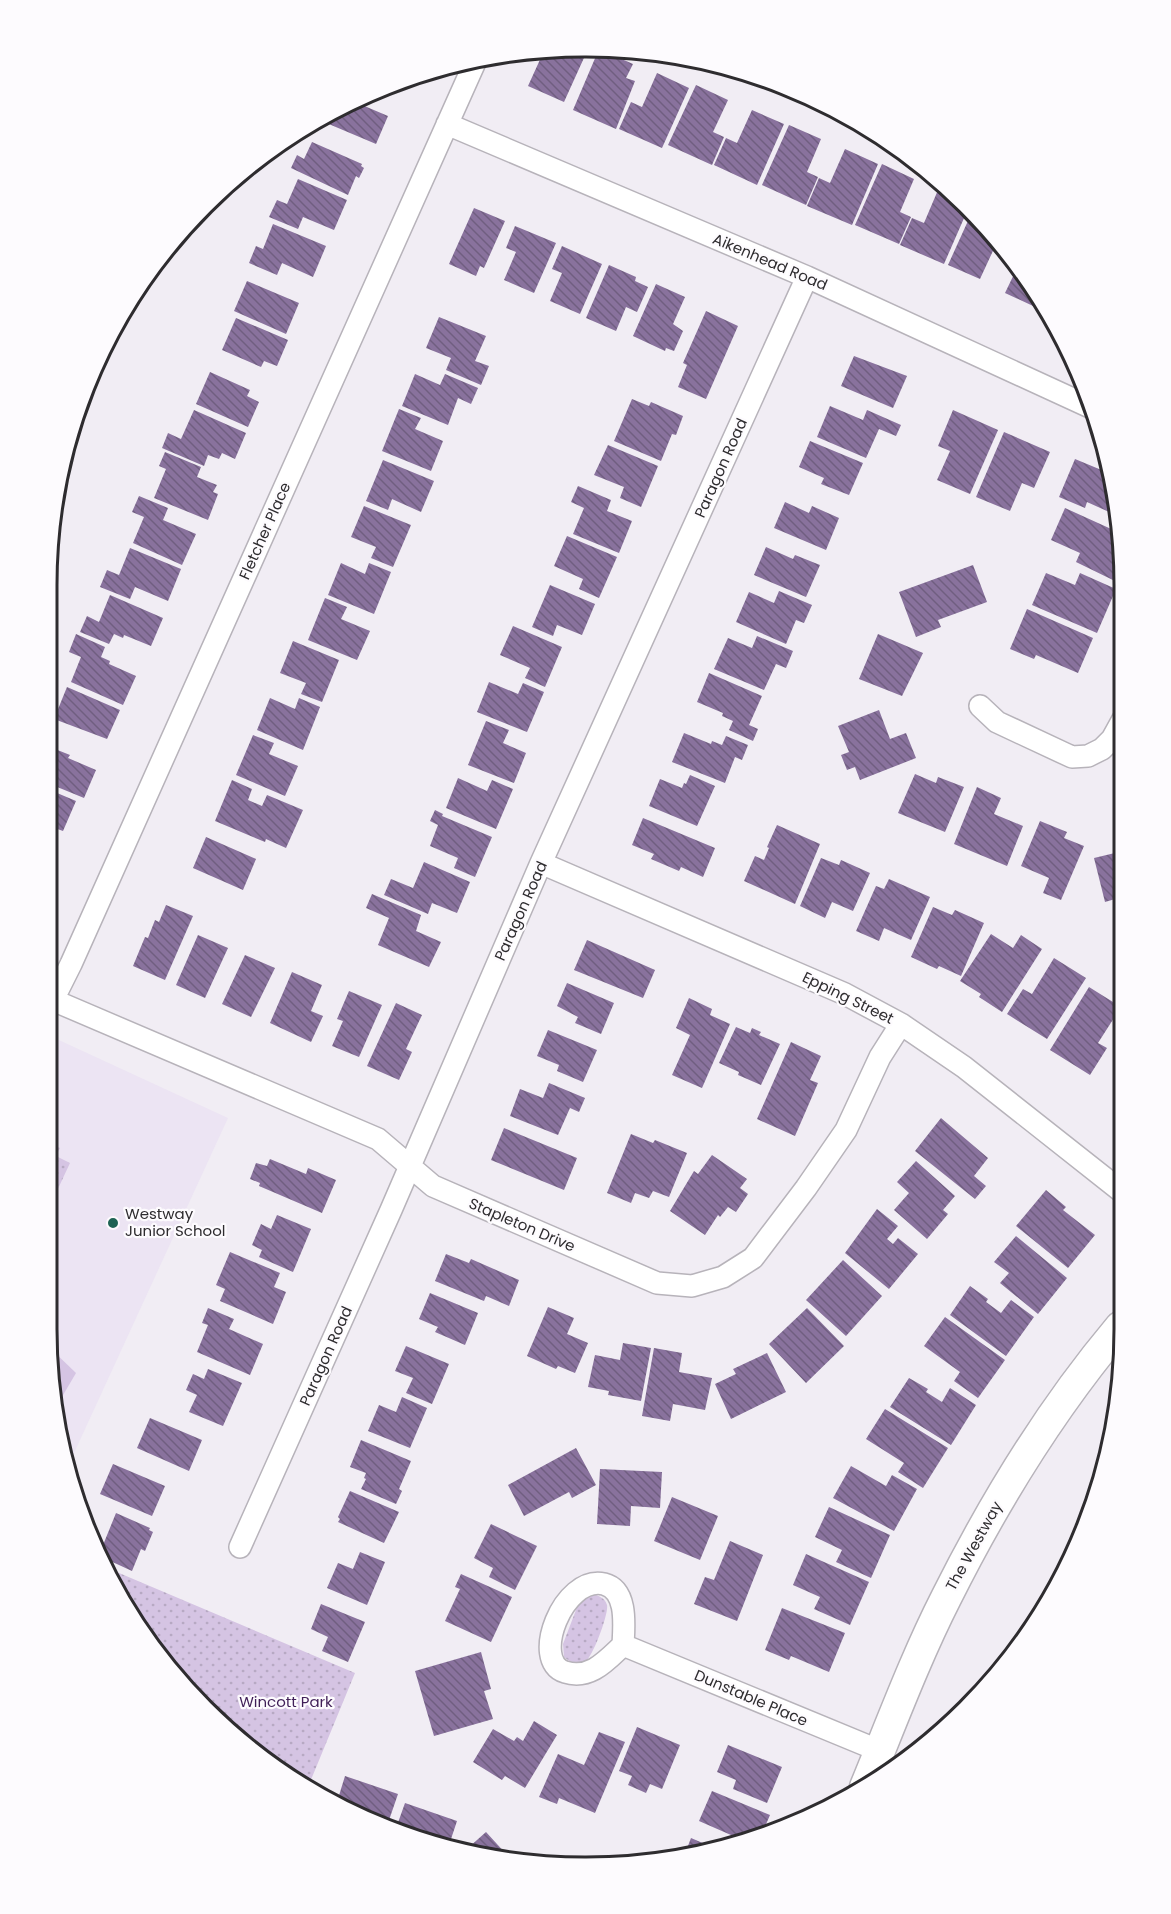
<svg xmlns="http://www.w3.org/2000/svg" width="1171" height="1914" viewBox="0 0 1171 1914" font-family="Poppins,sans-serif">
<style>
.built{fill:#ece4f3}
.green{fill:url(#green-dots)}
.pitch{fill:#d5c4e3}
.building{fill:url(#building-back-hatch)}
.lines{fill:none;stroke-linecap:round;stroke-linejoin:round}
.minor-casing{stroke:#b7b3ba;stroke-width:24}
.secondary-casing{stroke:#b7b3ba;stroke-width:33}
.minor{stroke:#fff;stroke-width:21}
.secondary{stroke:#fff;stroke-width:30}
.poi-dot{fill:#1e6354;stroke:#fdfbfe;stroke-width:2}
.labels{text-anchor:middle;stroke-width:4.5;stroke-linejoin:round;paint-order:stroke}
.street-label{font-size:15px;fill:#2e2c2f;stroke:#fdfbfe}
.poi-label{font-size:15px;fill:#2e2c2f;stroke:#fdfbfe;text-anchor:start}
.park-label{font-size:15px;fill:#401f57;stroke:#fdfbfe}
.rim{fill:none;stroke:#2e2c2f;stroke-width:3}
</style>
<defs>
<pattern id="green-dots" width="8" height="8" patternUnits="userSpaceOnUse" patternTransform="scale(1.5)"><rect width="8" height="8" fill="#d5c4e3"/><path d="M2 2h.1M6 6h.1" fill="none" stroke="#b7a9c3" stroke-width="1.8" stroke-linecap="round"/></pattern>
<pattern id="building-back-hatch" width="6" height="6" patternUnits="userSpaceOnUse" patternTransform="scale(1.5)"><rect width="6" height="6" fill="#89729d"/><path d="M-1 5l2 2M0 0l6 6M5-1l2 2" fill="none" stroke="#705e80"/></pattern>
</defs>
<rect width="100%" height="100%" fill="#f1edf4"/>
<path class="built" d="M48,1035l180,83 -159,346 -22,-136z"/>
<path class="green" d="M48,1142l12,6 -4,8 14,7 -14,30 -9,-4z
M112,1570l243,103 -47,114 -22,-11 -128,-120z
M593,1594c6,2 12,4 14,11 2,8 -14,52 -22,57 -7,5 -15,0 -21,-5l-1,-13 16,-42z"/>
<path class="pitch" d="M50,1348l26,25 -17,29z"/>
<path class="building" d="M588,49l-24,53 -36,-16 15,-33 5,2 2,-5z
M599,49l34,15 -7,14 9,3 -19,48 -43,-19z
M657,73l32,15 -27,60 -43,-19 12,-27 11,5z
M696,85l32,15 -15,32 11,5 -12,28 -44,-20z
M358,100l5,2 -1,3 26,11 -12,28 -52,-22 3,-8z
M752,110l32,14 -27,61 -43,-20 12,-27 11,5z
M789,125l32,14 -14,33 11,5 -12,28 -44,-20z
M312,142l50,22 -1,2 3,2 -5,10 -3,-2 -8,19 -57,-27 6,-13 7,4z
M845,149l33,15 -26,61 -45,-19 12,-28 11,5z
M882,164l32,15 -14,33 11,5 -12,27 -44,-19z
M298,179l49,21 -13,30 -31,-13 -5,12 -29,-12 8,-17 10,4z
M938,190l18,7 12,12 -24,55 -44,-19 12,-27 12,5z
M474,208l31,13 -21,47 -4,-2 -4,10 -27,-12z
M972,212l19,18 7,10 -18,39 -32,-14z
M273,224l53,22 -13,31 -31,-14 -5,12 -28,-12 7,-17 7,3z
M515,226l41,17 -22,50 -30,-13 12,-28 -10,-4z
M562,246l40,18 -22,50 -30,-13 12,-28 -10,-4z
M609,265l27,12 -1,4 13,6 -11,25 -11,-5 -10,24 -30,-13z
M1017,268l30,41 -1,3 -41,-19z
M247,281l52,22 -13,31 -52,-23z
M656,284l29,13 -12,27 10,7 -9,20 -8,-3 -1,3 -32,-15z
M706,311l32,15 -32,73 -28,-12 9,-22 -4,-2z
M439,317l47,19 -11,25 14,5 -8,19 -35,-15 5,-12 -25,-10z
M236,318l52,22 -11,26 -13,-5 -3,6 -39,-17z
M854,356l53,20 -14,32 -52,-22z
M210,372l40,18 -3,6 12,6 -11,25 -52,-23z
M415,374l25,11 5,-11 33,14 -7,16 -13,-6 -10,27 -46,-19z
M632,399l17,7 2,-4 32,14 -7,19 -4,-1 -11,27 -47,-20z
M830,406l33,14 4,-10 34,15 -5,11 -17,-7 -13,29 -49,-21z
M399,409l22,9 -6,11 28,12 -12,30 -49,-20z
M194,410l52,23 -11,26 -13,-6 -3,6 -11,-4 -4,11 -42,-18 6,-15 13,6z
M953,410l45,20 -28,64 -33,-14 13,-29 -12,-5z
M1004,432l46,20 -16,36 -12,-5 -12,28 -34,-14z
M810,441l53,22 -14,32 -28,-11 3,-6 -25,-11z
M608,445l50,21 -17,41 -21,-9 4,-11 -30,-12z
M165,452l36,15 -4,10 20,8 -4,7 5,2 -10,26 -54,-22 12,-29 -7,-3z
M1075,459l36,15 7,42 -31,-14 -2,6 -26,-11z
M383,460l51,21 -13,31 -29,-13 -4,11 -22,-9z
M578,486l33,14 -4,11 25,10 -13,32 -46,-19 11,-26 -13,-6z
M139,496l29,12 -5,12 33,14 -14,31 -49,-22 11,-26 -12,-5z
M785,502l24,11 3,-7 27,12 -13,32 -52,-22z
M364,506l47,19 -18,42 -22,-9 5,-11 -25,-10z
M1065,508l55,25 3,34 -6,15 -41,-20 4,-9 -29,-13z
M567,536l50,21 -18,41 -20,-9 4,-10 -29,-13z
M766,547l27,12 2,-4 25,10 -14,32 -52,-22z
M130,548l51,21 -13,32 -33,-14 -5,12 -30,-12 7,-17 12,5z
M341,563l24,11 4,-11 22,9 -17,42 -46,-19z
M973,565l14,37 -49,18 3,7 -25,10 -17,-45z
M1046,573l29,12 5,-12 36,16 -19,44 -65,-28z
M550,585l45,19 -13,31 -25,-10 -4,11 -21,-9z
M779,591l33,14 -8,18 -8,-3 -10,24 -50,-22 13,-30 25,11z
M110,595l53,23 -12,28 -27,-11 -1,3 -9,-4 -5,10 -29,-12 7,-16 12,6z
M325,598l22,9 -6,12 29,12 -13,29 -49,-20z
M1027,609l66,29 -15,35 -42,-18 -2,4 -24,-10z
M513,626l49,21 -17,40 -20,-9 5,-10 -30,-13z
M76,634l29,13 -4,10 9,4 -1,3 27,12 -13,29 -52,-23 10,-25 -12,-5z
M878,634l45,19 -21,43 -43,-17z
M757,636l36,15 -7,17 -10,-4 -12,26 -50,-21 14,-31 24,10z
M293,641l46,19 -17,42 -21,-8 5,-11 -26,-10z
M709,673l53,23 -13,29 9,4 -5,12 -24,-11 4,-9 -11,-5 1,-3 -26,-11z
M489,682l29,12 5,-11 21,9 -17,40 -50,-20z
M67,687l53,23 -13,29 -53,-20z
M270,698l25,11 4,-11 21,9 -17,43 -46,-20z
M879,710l11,29 16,-6 10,25 -56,22 -5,-13 -8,3 -6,-15 8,-3 -11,-26z
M486,721l23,9 -6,13 23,10 -12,30 -46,-18z
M684,733l27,11 1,-3 10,4 4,-9 22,9 -6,15 -7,-3 -10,26 -53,-21z
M253,735l21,8 -5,11 29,12 -13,30 -49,-21z
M50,747l20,8 -2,3 28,12 -12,28 -34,-14z
M915,774l21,9 2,-6 26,10 -19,45 -47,-19z
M690,775l25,11 -18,40 -48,-20 11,-27 22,9 2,-5 2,1z
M458,778l29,13 5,-11 21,9 -17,40 -50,-21z
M232,780l20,9 -4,11 14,6 5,-11 36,15 -17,38 -20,-9 -1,3 -50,-21z
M977,787l24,11 -7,16 29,12 -16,40 -53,-22z
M50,790l26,11 -13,30 -14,-5z
M435,810l8,4 -1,2 50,21 -17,40 -21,-9 4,-10 -28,-12 8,-21 -8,-4z
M643,818l72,30 -12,29 -22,-10 -2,4 -28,-12 3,-5 -22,-9z
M1040,821l27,11 -3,6 20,8 -23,54 -18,-7 6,-15 -28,-12z
M777,825l43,19 -25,60 -51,-23 11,-25 9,4 5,-12 -2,-1z
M206,837l50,22 -13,31 -50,-22z
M1119,852l1,5 2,-1v41l-17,5 -11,-44z
M821,858l18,7 2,-5 29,13 -17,38 -21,-9 -7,16 -25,-12z
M424,862l46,20 -13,31 -25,-10 -4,11 -44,-19 7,-16 22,9z
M889,879l41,18 -19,43 -27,-12 -5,13 -23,-10 20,-45 8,3z
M372,894l49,21 -5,16 25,11 -12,25 -51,-22 11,-27 -23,-10z
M166,905l27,11 -28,64 -32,-14 12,-29 3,1 7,-18 4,2z
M933,907l19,8 3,-5 29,13 -23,53 -22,-10 -2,3 -26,-12z
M991,934l22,14 8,-13 21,14 -40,63 -23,-15 2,-3 -21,-13z
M198,935l30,13 -23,50 -29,-13z
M587,940l68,30 -12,28 -69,-28z
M245,955l30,13 -24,49 -29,-13z
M1054,958l32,20 -39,61 -40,-25 16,-25 9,5z
M292,972l30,13 -11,26 12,5 -12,26 -41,-19z
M567,983l47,20 -13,31 -26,-11 3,-6 -21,-11z
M1089,987l32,20 -23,36 9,5 -17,27 -40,-25z
M349,991l33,14 -23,52 -27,-11 11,-25 -6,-2z
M689,998l23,11 -2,6 20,9 -28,64 -30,-13 18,-40 -14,-7z
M396,1003l26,12 -16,34 6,3 -13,28 -32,-14z
M736,1027l14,6 2,-5 9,4 -2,3 21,9 -19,41 -23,-10 1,-3 -20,-9z
M548,1030l49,20 -14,32 -26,-11 2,-6 -22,-9z
M791,1042l30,14 -11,24 8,3 -23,53 -38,-17z
M549,1083l36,15 -6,14 -9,-4 -12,27 -48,-19 10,-27 23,9z
M1121,1102v16l-8,-5z
M941,1118l47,40 -14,18 12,10 -11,13 -60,-48z
M504,1128l73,30 -13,32 -73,-30z
M631,1134l22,9 2,-3 32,13 -18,44 -16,-6 -4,7 -14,-5 -4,10 -24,-10z
M712,1155l35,24 -7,9 8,6 -12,18 -8,-5 -8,10 -2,-2 -13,20 -35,-24 24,-40 4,3z
M270,1159l36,15 2,-6 28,12 -14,33 -63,-27 1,-3 -10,-4 6,-16 11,3z
M916,1161l39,35 -12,14 5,4 -21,25 -33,-29 15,-17 -12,-11z
M1046,1190l20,17 -3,3 32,25 -27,33 -52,-42z
M877,1209l21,17 -11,13 6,5 5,-6 20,16 -29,35 -44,-36z
M277,1215l34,14 -18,43 -34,-15 3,-7 -10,-5 9,-21 10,5z
M1016,1236l51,42 -29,36 -38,-31 9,-10 -15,-11z
M230,1252l50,21 -6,14 12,5 -13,32 -53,-23 5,-12 -9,-4z
M446,1254l23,9 2,-4 48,21 -10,26 -23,-10 -2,5 -49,-20z
M843,1260l39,36 -36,40 -40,-36z
M970,1286l18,13 -2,3 15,11 10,-13 23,17 -28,39 -56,-41z
M430,1293l48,20 -13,32 -30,-13 3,-5 -19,-8z
M548,1307l26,11 -7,16 21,9 -13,30 -17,-7 -2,3 -29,-13z
M208,1308l26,11 -5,10 34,15 -13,31 -53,-23 11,-27 -6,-2z
M807,1308l37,38 -38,37 -37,-39z
M945,1317l60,43 -27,38 -24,-17 6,-9 -36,-26z
M623,1343l28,5 -10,53 -33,-6 1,-4 -21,-4 7,-32 25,5z
M406,1346l43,18 -17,40 -26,-11 7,-15 -18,-7z
M654,1348l28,5 -3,19 33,6 -7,32 -32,-6 -3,17 -28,-5z
M767,1353l19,39 -55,27 -16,-35 21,-10 -3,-5z
M208,1369l34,14 -19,43 -34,-14 8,-17 -11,-5 7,-16 11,5z
M909,1378l19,11 -2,3 16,10 8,-14 26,17 -25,40 -61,-38z
M402,1397l25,11 -17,40 -42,-17 11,-26 17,7z
M885,1409l63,39 -25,40 -25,-16 6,-9 -38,-24z
M150,1418l52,22 -13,31 -52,-23z
M361,1440l50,21 -12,28 3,2 -6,13 -35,-15 5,-10 -2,-1 2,-5 -16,-6z
M576,1448l20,37 -24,13 -3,-6 -45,24 -16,-31z
M113,1464l52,22 -13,30 -52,-22z
M851,1466l35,20 6,-11 25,14 -23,42 -61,-33z
M600,1469l62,3 -2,36 -29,-2 -1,20 -33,-2z
M350,1491l49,21 -15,31 -46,-21 2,-3 -2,-2z
M672,1497l46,19 -18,44 -46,-19z
M829,1507l61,28 -19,43 -35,-16 6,-12 -27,-13z
M116,1513l34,15 -1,2 4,2 -8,19 -4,-2 -9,22 -26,-12 -5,-9z
M491,1524l46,22 -22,44 -26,-13 4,-9 -19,-10z
M730,1541l33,14 -26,66 -43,-17 11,-27 9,3z
M360,1552l25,10 -18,43 -40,-17 11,-25 15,6z
M806,1554l63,28 -19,43 -36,-16 6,-12 -27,-12z
M461,1574l51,23 -21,45 -46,-21 15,-32 -5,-2z
M321,1604l44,18 -17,40 -26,-11 6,-14 -17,-8z
M782,1608l63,25 -16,39 -38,-16 -2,4 -24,-10z
M481,1652l10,37 -7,2 9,28 -59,17 -19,-65z
M534,1721l23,14 -32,53 -20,-12 -3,4 -29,-18 20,-33 21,12 3,-4 6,4z
M637,1727l43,18 -18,44 -12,-5 -4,9 -18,-8 4,-9 -13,-5z
M599,1732l26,10 -30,71 -36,-15 -2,6 -18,-7 19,-43 26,11z
M728,1745l54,22 -15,36 -34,-14 3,-9 -19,-8z
M345,1776l53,18 -11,32 -50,-24z
M712,1791l58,24 -10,23 -33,6 4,-9 -32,-14z
M405,1803l52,18 -8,24 -36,-6 -18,-8z
M486,1832l21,23 -39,-7z
M691,1838l21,9 -26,4z"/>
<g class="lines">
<g class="minor-casing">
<path id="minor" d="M447,124l360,153 283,130
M980,706l17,16 75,35 16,-1 14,-7 10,-10 11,-20
M541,863l304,131 56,30 63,43 157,124
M48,998l330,141 55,47 224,97 35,3 31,-9 30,-19 53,-70 40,-58 34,-73 21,-33
M53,1000l18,-36 405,-904
M240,1547l151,-337 150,-347 266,-586
M623,1645c-17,16 -33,35 -58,27 -35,-10 -2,-97 39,-88 24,6 20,42 19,61l257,106"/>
</g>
<g class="secondary-casing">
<path id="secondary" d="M865,1787c26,-63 50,-128 81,-189 48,-96 105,-189 174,-271"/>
</g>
<use href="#minor" class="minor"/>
<use href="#secondary" class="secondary"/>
</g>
<circle class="poi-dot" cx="113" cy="1223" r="6"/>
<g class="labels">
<g class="street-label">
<text transform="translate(770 262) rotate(23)" y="5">Aikenhead Road</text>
<text transform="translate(721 468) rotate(-66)" y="5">Paragon Road</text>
<text transform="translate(265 531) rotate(-66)" y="5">Fletcher Place</text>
<text transform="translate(521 911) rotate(-66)" y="5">Paragon Road</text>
<text transform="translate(848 998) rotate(26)" y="5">Epping Street</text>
<text transform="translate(522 1225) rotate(23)" y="5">Stapleton Drive</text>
<text transform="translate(326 1356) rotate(-66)" y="5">Paragon Road</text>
<text transform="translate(974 1546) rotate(-61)" y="5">The Westway</text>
<text transform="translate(751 1698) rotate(23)" y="5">Dunstable Place</text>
</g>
<g class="poi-label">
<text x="125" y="1219">Westway<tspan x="125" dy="17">Junior School</tspan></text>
</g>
<g class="park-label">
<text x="286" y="1707">Wincott Park</text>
</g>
</g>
<path d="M0 0H1171V1914H0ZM585 57H586A528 528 0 0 1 1114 585V1329A528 528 0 0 1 586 1857H585A528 528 0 0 1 57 1329V585A528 528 0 0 1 585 57Z" fill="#fdfbfe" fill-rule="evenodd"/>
<path class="rim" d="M585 57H586A528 528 0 0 1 1114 585V1329A528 528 0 0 1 586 1857H585A528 528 0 0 1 57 1329V585A528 528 0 0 1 585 57Z"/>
</svg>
